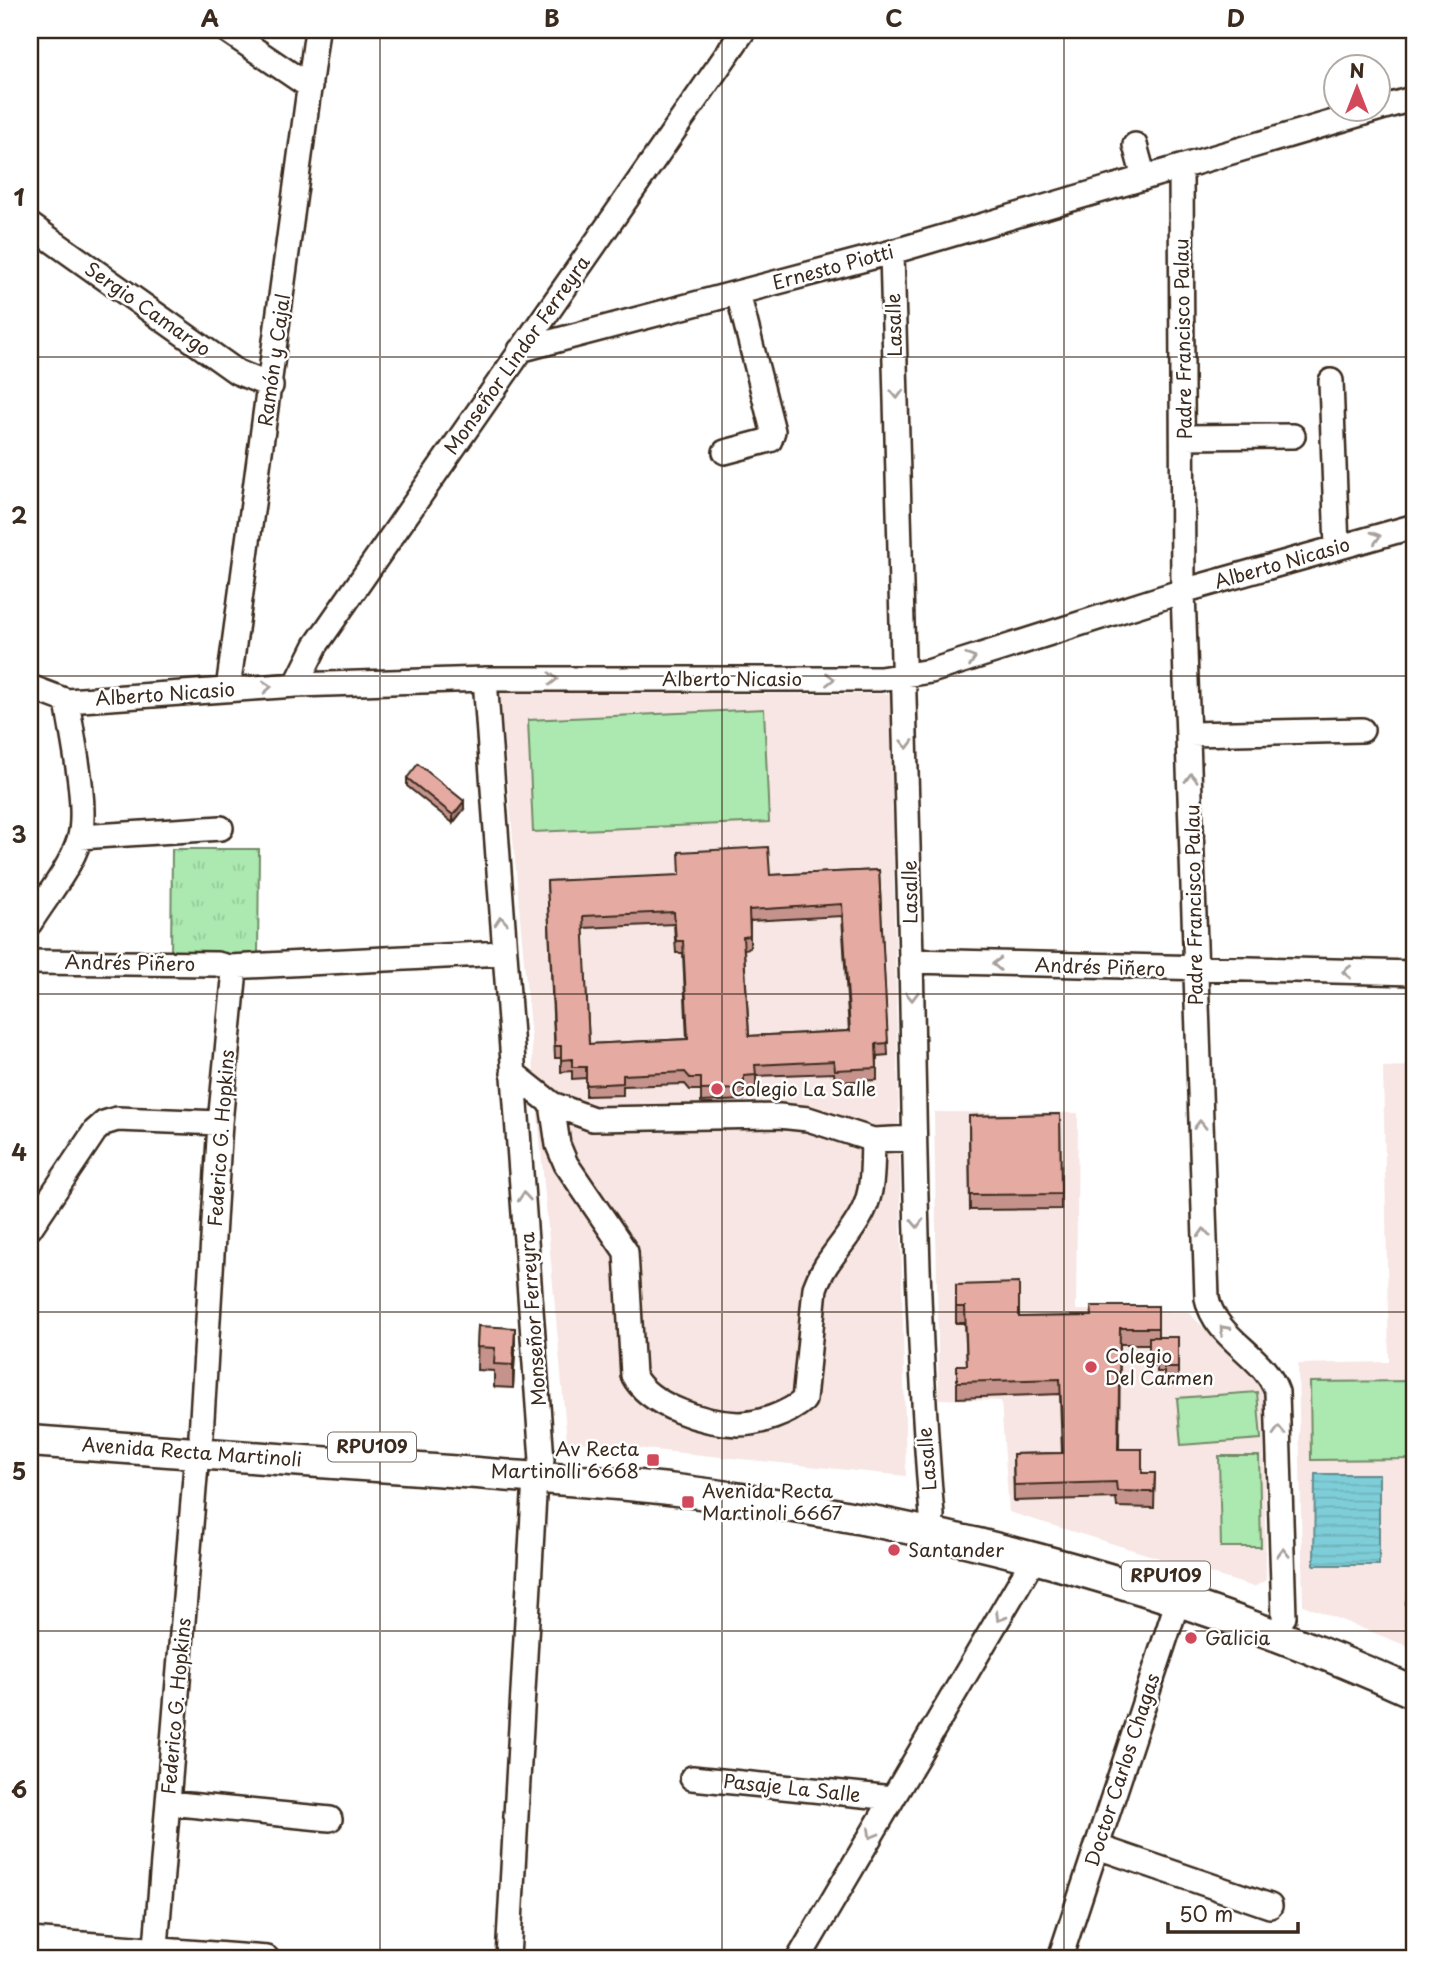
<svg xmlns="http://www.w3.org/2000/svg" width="1445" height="1988" viewBox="0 0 1445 1988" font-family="'Playpen Sans',sans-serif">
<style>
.built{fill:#f7e6e3}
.park{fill:url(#park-tufts);stroke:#738a67;stroke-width:2}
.pitch{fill:#abe9b0;stroke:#738a67;stroke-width:2}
.water{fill:url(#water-rules);stroke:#638c8e;stroke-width:2}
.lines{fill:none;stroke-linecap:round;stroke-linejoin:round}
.minor-casing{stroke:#3b2a1e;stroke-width:28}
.major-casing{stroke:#3b2a1e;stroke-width:35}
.minor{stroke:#fff;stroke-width:23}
.major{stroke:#fff;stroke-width:30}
.wall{fill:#c5938c;stroke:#3b2a1e;stroke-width:2;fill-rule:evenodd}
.shaded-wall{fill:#a07872;stroke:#3b2a1e;stroke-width:2}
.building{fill:#e5aba3;stroke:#3b2a1e;stroke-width:2;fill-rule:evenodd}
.oneway{stroke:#a79f9a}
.grid{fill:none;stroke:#3b2a1e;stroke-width:2;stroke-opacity:0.55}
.poi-dot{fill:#d1495b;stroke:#fff;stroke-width:2.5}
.labels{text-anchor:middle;stroke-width:5;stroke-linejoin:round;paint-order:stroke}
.shield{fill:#fff;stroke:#766a62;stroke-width:2}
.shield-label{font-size:18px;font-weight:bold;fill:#3b2a1e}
.street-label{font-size:19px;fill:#3b2a1e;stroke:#fff}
.poi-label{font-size:19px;fill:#3b2a1e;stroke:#fff;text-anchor:start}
.neatline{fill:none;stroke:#3b2a1e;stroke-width:2.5}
.grid-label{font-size:23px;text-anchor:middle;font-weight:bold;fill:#3b2a1e}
</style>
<defs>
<pattern id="park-tufts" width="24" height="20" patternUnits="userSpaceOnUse" patternTransform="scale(1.75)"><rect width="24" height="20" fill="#abe9b0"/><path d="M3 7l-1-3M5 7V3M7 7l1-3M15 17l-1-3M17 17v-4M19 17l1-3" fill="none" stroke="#94c897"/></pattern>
<pattern id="water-rules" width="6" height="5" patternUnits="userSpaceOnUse" patternTransform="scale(1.75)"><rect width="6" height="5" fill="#7eced9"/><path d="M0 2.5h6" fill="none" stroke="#6eb1ba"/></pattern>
</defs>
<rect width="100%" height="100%" fill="#fff"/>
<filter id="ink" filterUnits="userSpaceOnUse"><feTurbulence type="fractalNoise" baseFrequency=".0143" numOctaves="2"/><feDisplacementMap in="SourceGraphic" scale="14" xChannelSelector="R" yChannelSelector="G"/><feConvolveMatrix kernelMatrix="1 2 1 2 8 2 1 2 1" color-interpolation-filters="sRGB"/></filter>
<g filter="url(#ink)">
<path class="built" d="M500,693l390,1 16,782 -339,-35z
M1415,1066v583l-112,-44 -5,-241 91,-2 -6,-295z
M934,1112l144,1 -2,197 112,2 75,74 3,194 -12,7 -245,-75 -8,-111 -62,-2z"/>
<path class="park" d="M172,849h87l-1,108 -87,-1z"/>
<path class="pitch" d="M764,709l5,113 -236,10 -5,-112z
M1415,1381v78l-104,1 -1,-78z
M1257,1392l4,47 -80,6 -4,-47z
M1219,1456h40l2,91h-40z"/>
<path class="water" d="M1315,1474h64v91h-65z"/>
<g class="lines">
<g class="minor-casing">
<path id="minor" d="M226,30l84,57
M1135,145l9,33
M1181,167l2,424 24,707c8,41 57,56 70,94l7,225
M30,225l207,147 34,14
M892,252c8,235 14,470 19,705 4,186 5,372 21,558l-2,17
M520,350l372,-98 523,-154
M1331,381l6,167
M1184,437l109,-1
M725,452l45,-12 3,-9 -35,-138
M485,679l57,781 -7,18 -27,480
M296,685l20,-40 428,-615
M30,687l37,14 229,-16 189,-6h395l51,-8 252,-80 232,-65
M228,689l89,-659
M1190,734l172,-4
M80,837l141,-9
M30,923c16,-26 40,-54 49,-83 10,-32 -7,-104 -12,-139
M911,961l504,12
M30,962l187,2 12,3 274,-14
M513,1073l39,31 41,15 186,-3 29,3 65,21 41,-2
M552,1104l6,41 8,19 60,88 7,123c16,31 71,48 105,49 21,0 50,-10 66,-24l11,-112c10,-30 36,-50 49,-79 10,-21 8,-46 9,-69
M30,1228l65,-97 9,-8 13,-4 103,4
M201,1435l19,-312 14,-143 -5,-13
M692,1778l201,20
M168,1803l162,16
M1098,1847l172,59
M30,1940l237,18
M155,1958l42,-505
M799,1958l235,-400
M1060,1958l124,-376"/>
</g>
<g class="major-casing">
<path id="major" d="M30,1441c149,12 298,21 447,32 67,6 133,9 199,17 255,31 505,97 739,203"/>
</g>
<use href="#minor" class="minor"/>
<use href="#major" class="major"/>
</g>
<path class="wall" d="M407,778l57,31 -11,14 -46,-37z
M879,870l9,185 -11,1v24l-42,2 -1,-9 -78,3v11l-12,1v12l-43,2v-12h-11l-5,-6 -62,2v9l-37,1v-18l-14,1v-8l-11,1v-14h-6l-8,-177 223,-6zM842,916l7,115 -100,5 -5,-87 6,-1v-27zM674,924l2,29h7l4,86 -98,5 -6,-116z
M1060,1114l1,95 -91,1 -1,-94z
M956,1285l63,32 72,-1 67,-10v31h20v47h-14v-12h-7v-6l-8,-1v-21h-29l-1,105 23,24h13l-1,35 -37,-1 -1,-9 -102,3 -1,-47 49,-1 -2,-59 -103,4v-33h10l-2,-42h-9z
M478,1326l37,25 -2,37 -19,-1v-16l-17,-1z
M1415,1570v48l-9,-3v-12z"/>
<path class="shaded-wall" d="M464,801v8l-11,14v-8z
M515,1328v23l-2,37v-23z"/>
<path class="building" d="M418,764l46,37 -11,14 -46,-37z
M768,847l2,28 109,-5 9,173 -12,1 1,24 -42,2 -1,-9 -79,4 1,10 -12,1v13l-43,1v-12h-11l-5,-6 -62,3v8l-37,2v-18h-14v-8l-11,1v-14h-6l-8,-165 133,-6 -1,-23zM842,904l8,127 -101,5 -6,-99 7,-1 -1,-26zM674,912l2,29h7l5,98 -99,5 -6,-128z
M1060,1114l1,80 -91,1 -1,-79z
M1019,1283v34l73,-1 -1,-10h67v22h-38l-2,121h24v24h13l-1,19 -37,-1 -1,-9 -102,3 -1,-31 50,-1 -3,-74 -103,3v-17h10l-2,-58h-9v-22z
M478,1326l37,2 -2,37 -19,-1 1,-16 -18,-1z
M1149,1337h29v31h-14v-12h-7v-6h-8z
M1415,1570v36l-9,-3z"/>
<defs><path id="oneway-chevron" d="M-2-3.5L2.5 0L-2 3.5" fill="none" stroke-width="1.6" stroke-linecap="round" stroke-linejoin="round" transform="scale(1.75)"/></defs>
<g class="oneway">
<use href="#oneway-chevron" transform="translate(897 394) rotate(88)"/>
<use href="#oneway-chevron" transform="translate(1376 537) rotate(-16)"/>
<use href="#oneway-chevron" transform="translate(971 659) rotate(-18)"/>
<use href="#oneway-chevron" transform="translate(553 679)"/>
<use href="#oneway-chevron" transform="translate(830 679)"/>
<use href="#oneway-chevron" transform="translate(267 687) rotate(-3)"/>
<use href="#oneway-chevron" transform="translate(907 744) rotate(89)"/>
<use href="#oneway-chevron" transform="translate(1191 778) rotate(-91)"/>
<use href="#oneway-chevron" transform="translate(501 921) rotate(-94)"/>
<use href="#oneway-chevron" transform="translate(997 964) rotate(-178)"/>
<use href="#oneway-chevron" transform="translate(1347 972) rotate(-179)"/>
<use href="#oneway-chevron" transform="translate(912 996) rotate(89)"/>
<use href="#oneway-chevron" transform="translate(1200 1125) rotate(-91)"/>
<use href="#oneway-chevron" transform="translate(524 1197) rotate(-95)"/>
<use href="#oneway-chevron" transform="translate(917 1223) rotate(88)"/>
<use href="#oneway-chevron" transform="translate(1204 1233) rotate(-93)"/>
<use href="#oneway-chevron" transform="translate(1224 1330) rotate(-132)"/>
<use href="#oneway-chevron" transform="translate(1279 1431) rotate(-92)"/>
<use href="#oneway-chevron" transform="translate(1283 1553) rotate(-91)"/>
<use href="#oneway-chevron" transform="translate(1000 1617) rotate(121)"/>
<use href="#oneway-chevron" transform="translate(872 1834) rotate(120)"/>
</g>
</g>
<path class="grid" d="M380,30v1928M722,30v1928M1064,30v1928M30,357h1385M30,676h1385M30,994h1385M30,1312h1385M30,1631h1385"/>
<g class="poi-dot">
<circle cx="717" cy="1089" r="7"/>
<circle cx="1091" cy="1367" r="7"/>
<rect x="646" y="1453" width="14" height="14" rx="3.5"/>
<rect x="681" y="1495" width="14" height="14" rx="3.5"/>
<circle cx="894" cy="1550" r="7"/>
<circle cx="1191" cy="1638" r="7"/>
</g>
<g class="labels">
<g class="shield">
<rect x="328" y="1432.5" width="88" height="29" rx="5"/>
<rect x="1122" y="1561.5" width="88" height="29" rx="5"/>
</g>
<g class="shield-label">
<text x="372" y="1453">RPU109</text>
<text x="1166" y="1582">RPU109</text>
</g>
<g class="street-label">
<text transform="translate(833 267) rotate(-15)" y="7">Ernesto Piotti</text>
<text transform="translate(148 309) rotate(35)" y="7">Sergio Camargo</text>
<text transform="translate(894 325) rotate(-92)" y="7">Lasalle</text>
<text transform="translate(1183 339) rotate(-91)" y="7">Padre Francisco Palau</text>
<text transform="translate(517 355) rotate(-55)" y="7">Monseñor Lindor Ferreyra</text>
<text transform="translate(274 360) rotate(-82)" y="7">Ramón y Cajal</text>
<text transform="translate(1282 563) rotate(-16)" y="7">Alberto Nicasio</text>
<text x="732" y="686">Alberto Nicasio</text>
<text transform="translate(165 694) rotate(-4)" y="7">Alberto Nicasio</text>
<text transform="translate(910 892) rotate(-91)" y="7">Lasalle</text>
<text transform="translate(1194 905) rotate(-91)" y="7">Padre Francisco Palau</text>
<text transform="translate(130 963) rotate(1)" y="7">Andrés Piñero</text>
<text transform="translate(1100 967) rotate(2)" y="7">Andrés Piñero</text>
<text transform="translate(221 1138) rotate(-86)" y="7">Federico G. Hopkins</text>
<text transform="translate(533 1319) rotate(-94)" y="7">Monseñor Ferreyra</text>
<text transform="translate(192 1452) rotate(4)" y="7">Avenida Recta Martinoli</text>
<text transform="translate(927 1459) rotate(-95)" y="7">Lasalle</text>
<text transform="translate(176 1706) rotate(-85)" y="7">Federico G. Hopkins</text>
<text transform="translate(1122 1770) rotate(-72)" y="7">Doctor Carlos Chagas</text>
<text transform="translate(792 1788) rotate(6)" y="7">Pasaje La Salle</text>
</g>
<g class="poi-label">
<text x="731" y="1096">Colegio La Salle</text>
<text x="1105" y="1363">Colegio<tspan x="1105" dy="22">Del Carmen</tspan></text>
<text x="639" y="1456" text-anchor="end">Av Recta<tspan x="639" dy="22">Martinolli 6668</tspan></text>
<text x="702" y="1498">Avenida Recta<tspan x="702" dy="22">Martinoli 6667</tspan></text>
<text x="908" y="1557">Santander</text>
<text x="1205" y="1645">Galicia</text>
</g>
</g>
<rect width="1445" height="1988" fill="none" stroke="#fff" stroke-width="77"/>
<g transform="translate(1357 88)"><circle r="33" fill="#ffffff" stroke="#b1aaa5" stroke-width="2"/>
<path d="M0-5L12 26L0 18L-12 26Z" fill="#d1495b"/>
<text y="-10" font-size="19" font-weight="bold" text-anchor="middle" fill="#3b2a1e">N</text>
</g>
<path d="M1168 1922v10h130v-10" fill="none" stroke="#3b2a1e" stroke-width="3.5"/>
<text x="1179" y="1922" font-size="21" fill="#3b2a1e" stroke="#ffffff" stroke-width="5" paint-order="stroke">50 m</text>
<rect x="38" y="38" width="1368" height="1912" class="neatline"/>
<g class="grid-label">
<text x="210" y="27">A</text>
<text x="552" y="27">B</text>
<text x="894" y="27">C</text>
<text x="1236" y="27">D</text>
<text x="19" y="206">1</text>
<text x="19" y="524">2</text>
<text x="19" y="843">3</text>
<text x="19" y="1161">4</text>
<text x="19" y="1480">5</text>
<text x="19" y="1798">6</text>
</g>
</svg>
